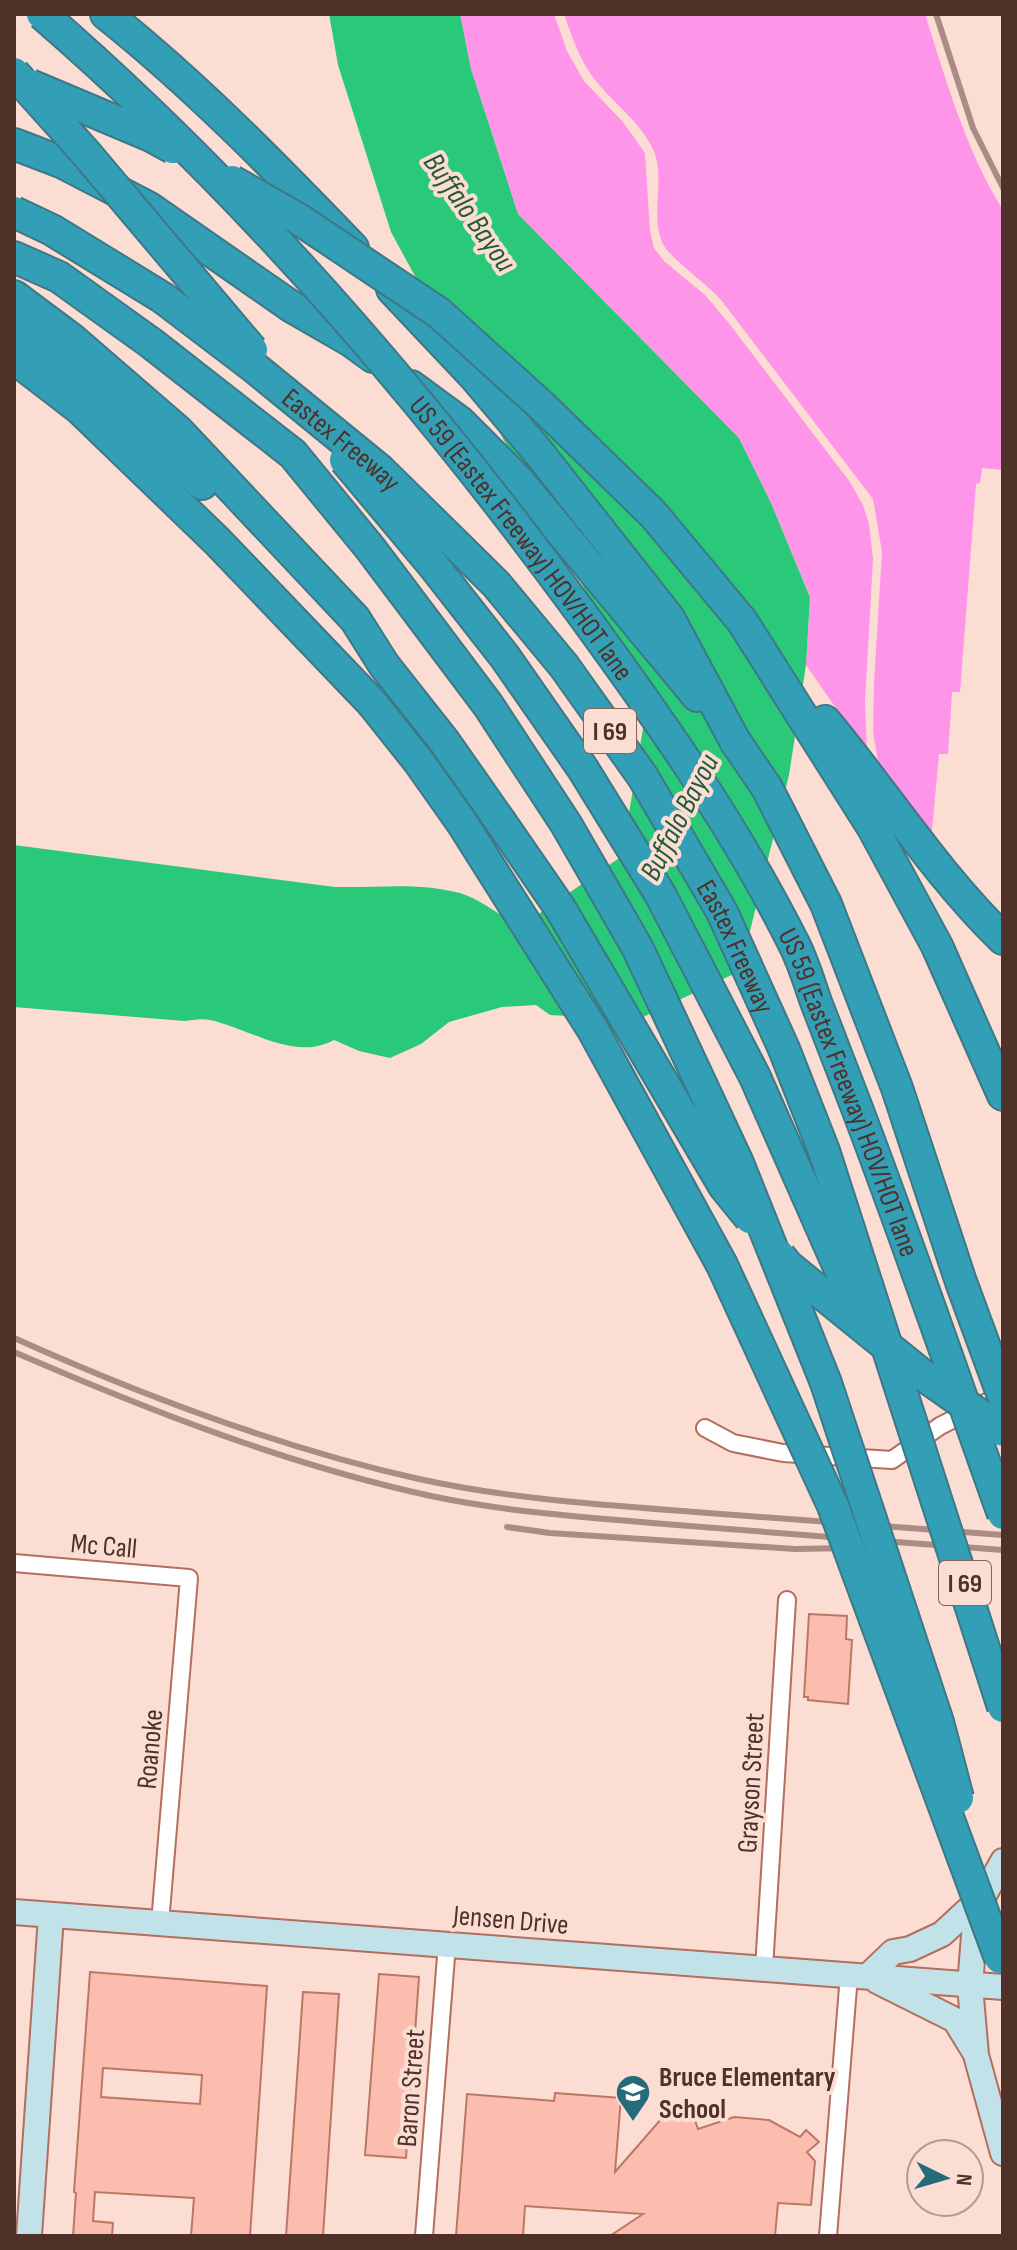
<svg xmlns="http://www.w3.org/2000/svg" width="1017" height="2250" viewBox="0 0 1017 2250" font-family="'Sofia Sans Condensed',sans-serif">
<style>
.green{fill:#ff95e8}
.water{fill:#2ac97a}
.building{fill:#fbbeae;stroke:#bc7764;stroke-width:2;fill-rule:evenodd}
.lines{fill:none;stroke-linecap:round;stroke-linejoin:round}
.street-casing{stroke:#b36e5c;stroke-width:20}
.secondary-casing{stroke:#b36e5c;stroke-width:28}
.highway-casing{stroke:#3d7885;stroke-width:34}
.street{stroke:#fff;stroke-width:16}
.secondary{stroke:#c2e2e9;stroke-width:24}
.highway{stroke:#339fb6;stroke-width:30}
.rail{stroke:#ab8c84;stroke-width:6}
.highway-bridge-casing{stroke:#3d7885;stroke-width:34;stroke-linecap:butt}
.highway-bridge{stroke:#339fb6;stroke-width:30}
.labels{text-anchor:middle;stroke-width:8;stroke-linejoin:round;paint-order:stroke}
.shield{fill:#fcddd4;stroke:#83655c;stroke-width:2}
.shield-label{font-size:26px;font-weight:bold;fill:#4f3129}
.street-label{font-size:28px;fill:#4f3129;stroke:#fcddd4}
.poi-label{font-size:28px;font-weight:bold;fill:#4f3129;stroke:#fcddd4;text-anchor:start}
.water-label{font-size:30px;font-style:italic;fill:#225a3a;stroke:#fcddd4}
</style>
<rect width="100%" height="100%" fill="#fcddd4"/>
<path class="green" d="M460,14h94l13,37 17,30 39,41 22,31 5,78 4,17 10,13 41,34 23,27 122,160 13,23 6,19 4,35 -8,142 2,52 -61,-88 4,-69 -39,-93 -32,-65 -221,-224 -47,-145z
M564,14h361c21,66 41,137 78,196v260l-21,-2 -2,15 -4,1 -16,208h-8l-4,62h-9l-8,87 -52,-73 -6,-36 1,-50 8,-130 -9,-53 -152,-199c-13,-15 -51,-42 -58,-56 -14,-30 4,-68 -11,-97 -14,-27 -38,-43 -56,-66 -16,-19 -24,-44 -32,-67z"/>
<path class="water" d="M329,14h131l11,55 47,145 221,224 32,65 39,94 -4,68 -17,110 -49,196 -103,49 -87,-5 -14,-10 -34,2 -53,15 -28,22 -31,14 -31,-7 -25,-11c-39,22 -86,-12 -124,-20 -8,-2 -18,0 -26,1l-170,-14v-162l321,42c42,1 83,-5 125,6 20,6 42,24 60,34l102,-71 25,-152 -256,-472 -53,-167z"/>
<path class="building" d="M809,1614l38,2 -1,23 6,1 -4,64 -40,-4v-3h-4z
M90,1972l177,14 -17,250h-59l3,-38 -99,-6 -2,29 20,2 -1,13h-39l3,-43 -2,-1zM103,2068l99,7 -2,29 -99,-7z
M379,1974l40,3 -13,181 -41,-3z
M303,1992l36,2 -16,242h-37z
M555,2093l66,5 -6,74 47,-54 27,-15 9,26 36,-12 35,3 31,17 6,-7 13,12 -12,10 8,9 -4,44 -33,-2 -3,33h-165l33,-22 -118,-8 -2,30h-67l11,-142 87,7z"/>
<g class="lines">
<g class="street-casing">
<path id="street" d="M705,1428l28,15 50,10 109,7 48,-34 63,-32
M14,1563l175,15 -29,345
M764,1968l23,-368
M424,2236l23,-292
M828,2236l21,-261"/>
</g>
<g class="secondary-casing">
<path id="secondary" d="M1003,1861l-20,36 -8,26 -5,63 6,69 27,98
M14,1912l989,75
M868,1976l25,-24 17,-3 32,-15 39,-36
M877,1981l78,39 19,31
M29,2236l22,-320"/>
</g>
<g class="highway-casing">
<path id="highway" d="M106,14c89,71 168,152 247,234
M14,144l47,18 87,45 144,100 59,34 22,16
M14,257l45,20 92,66 142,111 77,94 118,157 78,119 71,123 24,51
M392,289l83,88 64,76 130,165 66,123
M14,296l59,44 104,90 178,189 29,46 60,76 56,80
M14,325l57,41 131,118
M14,358l65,50 138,133 155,162
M411,386l49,36 58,58 179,216
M742,621l131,207 64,118 66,149
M825,721c60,72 111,153 178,218"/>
</g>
<use href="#street" class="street"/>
<use href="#secondary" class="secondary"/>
<use href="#highway" class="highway"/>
<path class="rail" d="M936,14l37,114 30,60
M14,1338c125,56 271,111 405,141 91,20 184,26 276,33 103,8 205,15 308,23
M14,1352c134,58 274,113 417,144 81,17 164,22 246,29 109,9 217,17 326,25
M507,1527l43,6 245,16 55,-1"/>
<g class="highway-bridge-casing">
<g id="highway-bridge">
<path id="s1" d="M42,14c201,174 378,379 535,593 79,108 156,216 216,335 10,19 16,40 23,60 13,34 26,68 39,101 52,136 99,274 148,411"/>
<path d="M14,73l70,78 168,199"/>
<path d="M30,85l121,51 22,12"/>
<path d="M232,181l65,37 142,95 102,92 112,109 89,107"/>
<path id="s2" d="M14,212l38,18 111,68 92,70 125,102 116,114 68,82 79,111 79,135 62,137 40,102 179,556"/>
<path d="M345,460l88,105 72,92 78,112 77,125 95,183 102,231"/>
<path d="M372,703l47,59 43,61 131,207 129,235 111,241 167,452"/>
<path d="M735,741l32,47 59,116 71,184 64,194 42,114"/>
<path d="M500,821l60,87 164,278 26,32"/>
<path d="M661,998l77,165 88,220 112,339 20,76"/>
<path d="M780,1256l8,10 132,107 83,58"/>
</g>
</g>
<use href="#highway-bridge" class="highway-bridge"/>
</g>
<defs>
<g id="school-pin" transform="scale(1.8)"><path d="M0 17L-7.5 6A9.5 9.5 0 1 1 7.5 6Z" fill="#256b7a" stroke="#fcddd4"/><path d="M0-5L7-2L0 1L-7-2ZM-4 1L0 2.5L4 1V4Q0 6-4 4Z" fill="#fff"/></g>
</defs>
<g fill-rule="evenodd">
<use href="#school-pin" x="633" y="2092"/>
</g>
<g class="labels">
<g class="shield">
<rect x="584" y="709" width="52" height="44" rx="6"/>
<rect x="939" y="1561" width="52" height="44" rx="6"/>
</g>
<g class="shield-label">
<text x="610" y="740">I 69</text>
<text x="965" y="1592">I 69</text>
</g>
<g class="street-label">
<text dy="10" stroke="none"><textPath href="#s2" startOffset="400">Eastex Freeway</textPath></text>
<text dy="10" stroke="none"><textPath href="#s1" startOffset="712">US 59 (Eastex Freeway) HOV/HOT lane</textPath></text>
<text dy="10" stroke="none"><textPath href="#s2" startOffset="1048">Eastex Freeway</textPath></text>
<text dy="10" stroke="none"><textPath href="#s1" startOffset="1360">US 59 (Eastex Freeway) HOV/HOT lane</textPath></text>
<text transform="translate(104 1545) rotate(5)" y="10">Mc Call</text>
<text transform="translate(149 1749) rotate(-85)" y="10">Roanoke</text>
<text transform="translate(750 1783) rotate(-87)" y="10">Grayson Street</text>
<text transform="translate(511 1919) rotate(5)" y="10">Jensen Drive</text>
<text transform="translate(410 2088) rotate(-86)" y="10">Baron Street</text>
</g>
<g class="poi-label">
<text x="659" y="2086">Bruce Elementary<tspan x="659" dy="32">School</tspan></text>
</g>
<g class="water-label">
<text transform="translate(470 212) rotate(55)" y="10">Buffalo Bayou</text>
<text transform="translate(679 817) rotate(-63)" y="10">Buffalo Bayou</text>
</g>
</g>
<rect width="1017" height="2250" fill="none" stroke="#4f3129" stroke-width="32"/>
<g transform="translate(945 2178) rotate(95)"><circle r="38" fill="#fcddd4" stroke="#b79890" stroke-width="2"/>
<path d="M0-6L14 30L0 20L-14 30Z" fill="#256b7a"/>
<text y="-12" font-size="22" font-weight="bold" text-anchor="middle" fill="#4f3129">N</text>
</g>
</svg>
